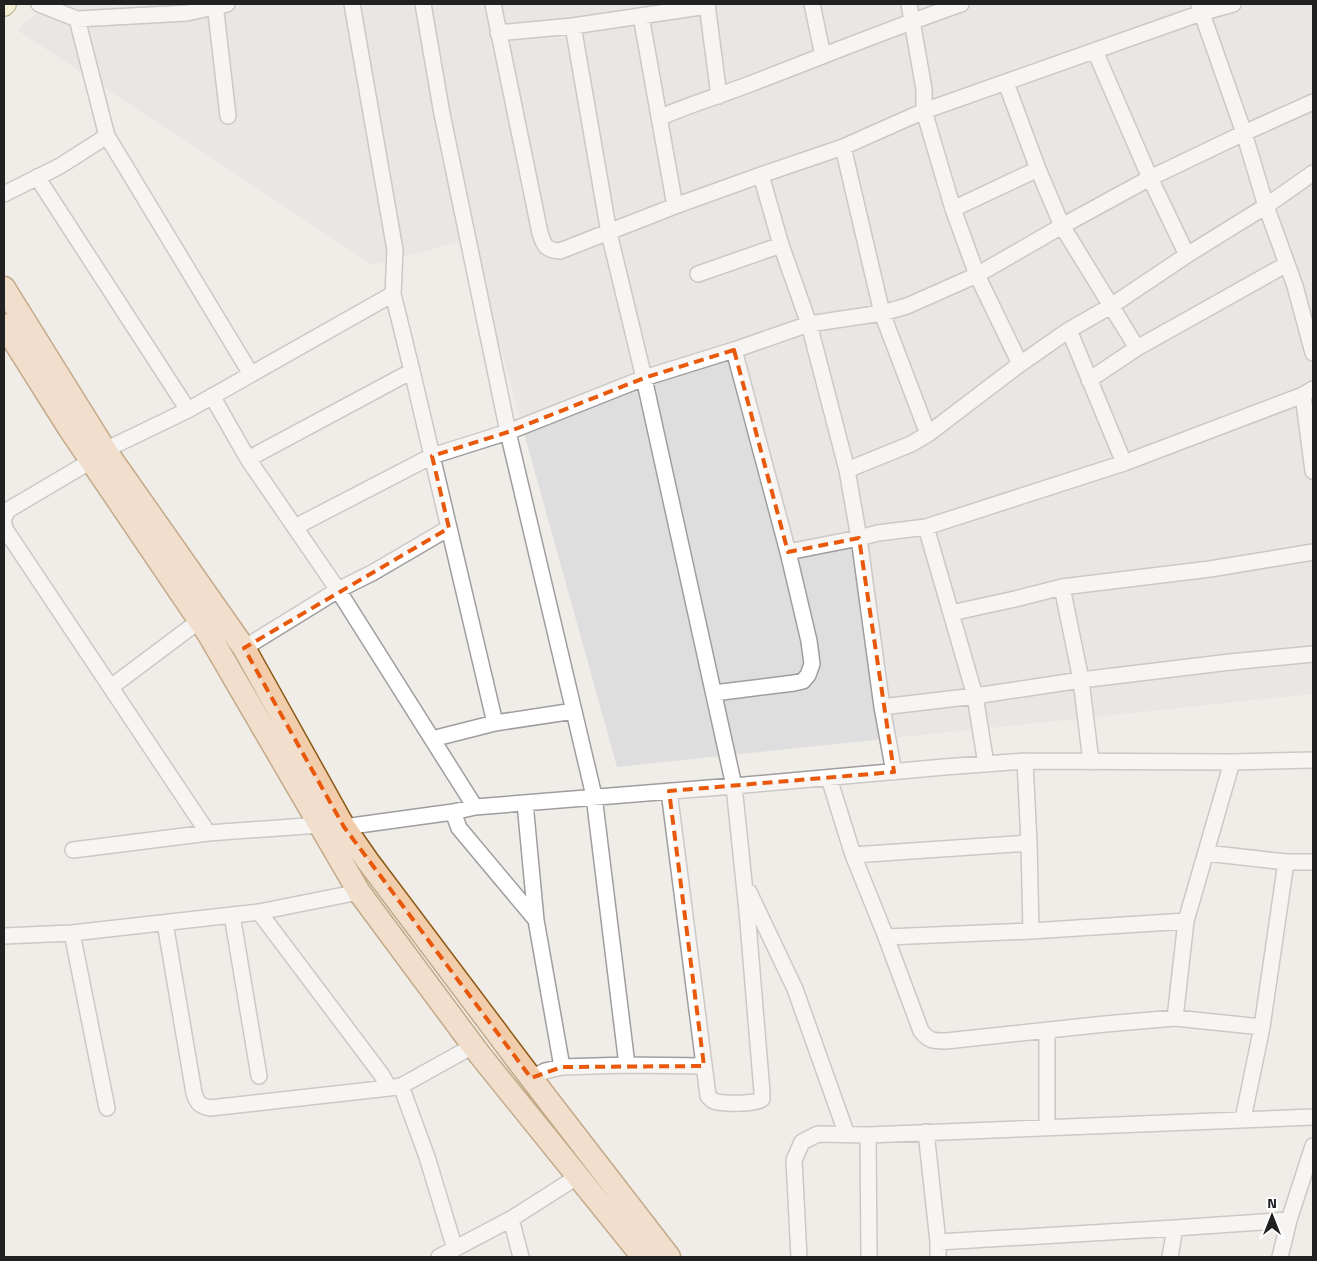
<svg xmlns="http://www.w3.org/2000/svg" width="1317" height="1261" viewBox="0 0 1317 1261" font-family="'Titillium Web',sans-serif">
<style>
.residential{fill:#dfdede}
.lines{fill:none;stroke-linecap:round;stroke-linejoin:round}
.street-casing{stroke:#9e9e9e;stroke-width:18}
.secondary-casing{stroke:#6c6d12;stroke-width:22}
.primary-casing{stroke:#8c5812;stroke-width:25}
.street{stroke:#fff;stroke-width:15}
.secondary{stroke:#f3f1c4;stroke-width:20}
.primary{stroke:#f2cdac;stroke-width:22}
.marked{fill:none;stroke:#e8590c;stroke-width:4;stroke-dasharray:10 6;stroke-linejoin:round}
</style>
<rect width="100%" height="100%" fill="#f0ede9"/>
<path class="residential" d="M48,4h1265v690l-696,73 -147,-528 -97,26 -356,-235z"/>
<g class="lines">
<g class="street-casing">
<path id="street" d="M39,4l38,15 110,-6 40,-9
M215,4l13,112
M423,4l19,110 66,318 86,364 33,269
M493,4l47,229c4,13 6,17 20,18l115,-45 86,-31 82,-28 81,-36 277,-98 32,-9
M707,4l12,92
M812,4l11,52
M909,4l15,85v22l29,98 24,66 43,89
M1199,5l45,128 22,73 29,80 18,67
M641,16l34,190
M77,19l30,117 144,238
M573,26l36,207 35,145 90,408 13,125 15,181v7c-7,5 -35,5 -44,3 -5,0 -7,-3 -10,-6l-39,-305
M498,33l75,-7 134,-20
M1095,51l55,127 37,77
M1006,83l32,86 24,57 75,122
M659,118c31,-14 64,-23 96,-36 68,-26 137,-54 206,-78
M843,147l39,166 46,121
M761,175l20,70 28,79 38,146 12,68 23,169 12,65
M37,177l151,233
M4,194l56,-28 47,-30
M953,209l85,-40
M698,274l83,-29
M1069,330l55,133
M412,371l83,352
M1089,380l48,-32 150,-84
M1303,395l10,76
M212,396l36,63 90,131 137,217
M105,450l83,-40 205,-116
M248,459l164,-88 -19,-77 2,-44 -43,-246
M847,470l64,-26 17,-10 92,-70 49,-34 42,-24 76,-51 79,-49 47,-33
M4,518l4,-8 83,-49
M4,523l1,6 203,304
M295,527l137,-71 76,-24 136,-54 90,-28 75,-26 73,-11 25,-7 70,-31 85,-49 88,-48 94,-45 69,-31
M926,527l49,169 11,68
M788,552l71,-14 19,-5 48,-6 198,-64 179,-68 10,-6
M1062,587l19,93 10,82
M951,613l64,-14 47,-12 148,-18 103,-17
M244,648l94,-58 34,-17 77,-45
M111,687l88,-66
M714,693l80,-10 9,-2 5,-6 4,-11 -3,-23 -21,-89 -54,-202
M882,707l93,-11 106,-16 149,-18 83,-8
M432,739l63,-16 79,-12
M1025,761l4,82 2,88
M829,778l24,77 33,82 145,-6 155,-10
M525,803l11,117 26,147
M453,812l6,16 77,92
M344,827l109,-15 22,-5 259,-21 210,-19 81,-6 207,1 81,-2
M73,850l135,-17 112,-8
M1206,853l80,9h27
M853,855l176,-12
M749,892l46,97 52,146
M259,912l122,162 8,14
M232,915l27,161
M165,923l29,170c3,10 6,13 16,15l179,-20 12,-2 72,-40
M72,933l35,175
M4,936l68,-3 187,-21 100,-20
M886,937l35,94c8,10 12,10 25,10l159,-17 70,-6 87,9
M1175,1018l11,-97 46,-159
M1047,1030v97
M531,1078l14,-7 17,-4 65,-2 77,1
M401,1086l26,71 28,92
M1243,1119l19,-92 24,-165
M926,1132l12,110v15
M868,1135l1,122
M511,1219l10,38
M938,1242l237,-14 114,-8
M439,1257l72,-38 66,-42
M799,1257l-5,-97 8,-18 16,-8 50,1 445,-18
M1170,1257l5,-29
M1280,1257l9,-37 24,-74"/>
</g>
<g class="secondary-casing">
<path id="secondary" d="M4,6l2,-2"/>
</g>
<g class="primary-casing">
<path id="primary" d="M4,288l101,162 139,198 100,179 23,33 164,218 138,179
M4,325l65,103 139,205 151,259 121,163 163,202"/>
</g>
<use href="#street" class="street"/>
<use href="#secondary" class="secondary"/>
<use href="#primary" class="primary"/>
</g>
<path d="M0 0H1317V1261H0ZM734,350l54,202 71,-14 35,234 -225,19 35,275 -142,1 -31,11 -187,-251 -100,-179 205,-120 -17,-72 76,-24 136,-54z" fill="#f0ede9" fill-opacity=".55" fill-rule="evenodd"/>
<path class="marked" d="M734,350l54,202 71,-14 35,234 -225,19 35,275 -142,1 -31,11 -187,-251 -100,-179 205,-120 -17,-72 76,-24 136,-54z"/>
<rect width="1317" height="1261" fill="none" stroke="#212121" stroke-width="10"/>
<g transform="translate(1272 1216)" stroke="#ffffff" stroke-width="4" paint-order="stroke">
<path d="M0-4L9 19L0 12L-9 19Z" fill="#212121"/>
<text y="-8" font-size="14" font-weight="bold" text-anchor="middle" fill="#212121">N</text>
</g>
</svg>
